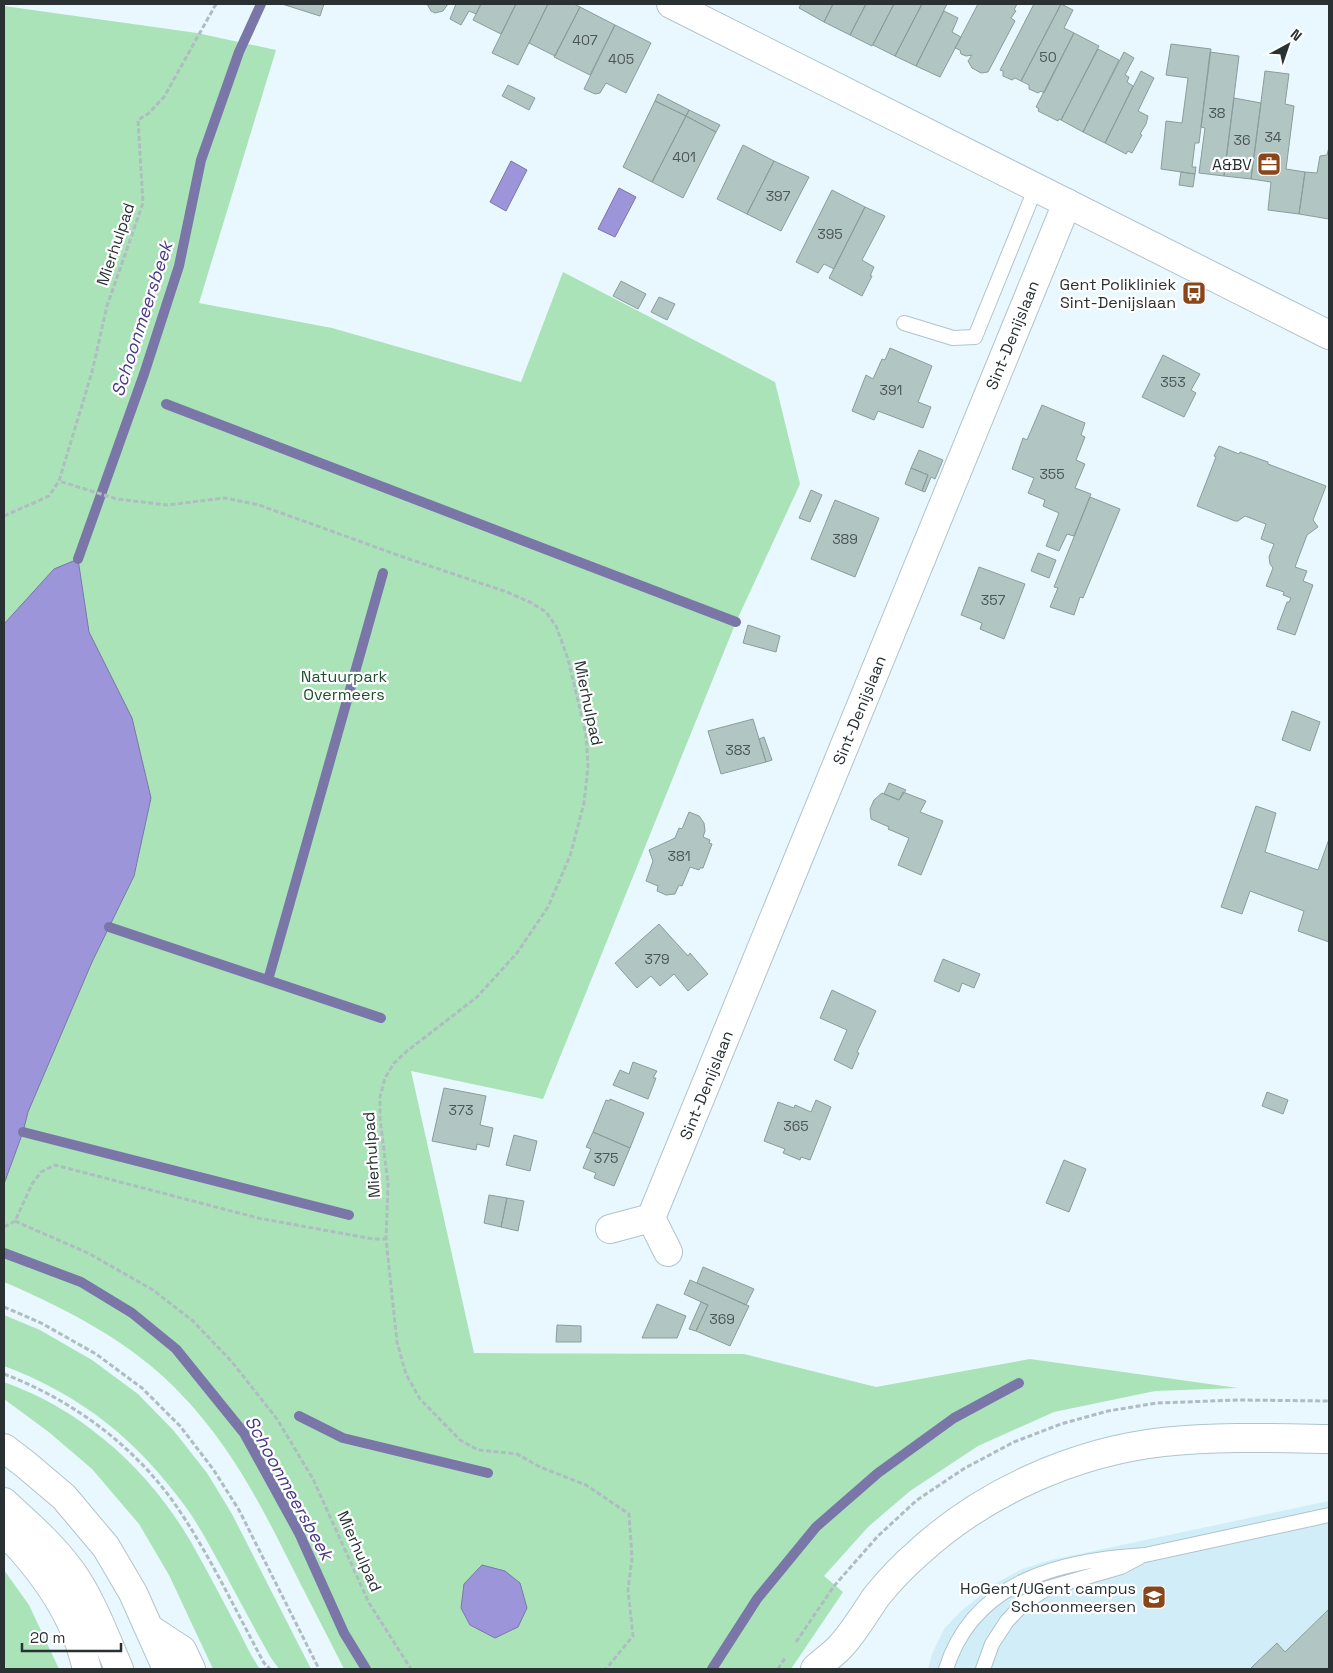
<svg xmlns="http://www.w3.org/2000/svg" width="1333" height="1673" viewBox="0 0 1333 1673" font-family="'Space Grotesk',sans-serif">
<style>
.built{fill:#d1eef8}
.green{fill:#aae3b8}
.water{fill:#9d95da;stroke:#7a77a8}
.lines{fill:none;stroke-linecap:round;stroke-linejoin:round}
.stream{stroke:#7a77a8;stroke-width:10}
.building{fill:#b1c6c3;stroke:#899e9b}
.service-casing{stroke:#b0c4cb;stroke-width:16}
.minor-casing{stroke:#b0c4cb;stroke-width:30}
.tertiary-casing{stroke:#b0c4cb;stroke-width:30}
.primary-casing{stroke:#b0c4cb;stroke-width:30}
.trunk-casing{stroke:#b0c4cb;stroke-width:30}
.path{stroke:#afbcc1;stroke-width:3;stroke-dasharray:5 2.5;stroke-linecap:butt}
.service{stroke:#fff;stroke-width:14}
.minor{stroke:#fff;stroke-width:28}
.tertiary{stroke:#fff;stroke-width:28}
.primary{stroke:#fff;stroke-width:28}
.trunk{stroke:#fff;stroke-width:28}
.labels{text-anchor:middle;stroke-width:4.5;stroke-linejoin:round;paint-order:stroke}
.number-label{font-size:14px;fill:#4b5657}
.poi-label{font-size:16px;fill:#293133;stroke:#fff;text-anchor:end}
.street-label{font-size:16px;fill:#293133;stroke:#fff}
.park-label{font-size:16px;fill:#1e502f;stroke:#fff}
.water-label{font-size:18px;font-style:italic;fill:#49398a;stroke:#fff}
</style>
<rect width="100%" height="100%" fill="#e8f8fe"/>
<path class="built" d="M1329,1501v168h-401l4,-15 12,-25 17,-18 35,-28 26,-14 29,-9z"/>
<path class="green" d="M4,6l193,27 79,17 -77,253 133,25 189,54 42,-110 212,110 25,102 -64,138 -193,477 -132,-28 63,282 270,1 132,33 154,-28 208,29 -83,3 -101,21 -76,34 -68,45 -42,36 -44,49 19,16 -52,77h-447c-18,-36 -37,-72 -55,-108 -36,-72 -70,-135 -131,-189 -44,-39 -101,-67 -154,-90z
M4,1315l36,15 52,30 46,34 36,37 33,42 25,41 79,155h-32l-8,-11c-17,-30 -33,-60 -49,-90 -12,-21 -23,-43 -37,-62 -49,-67 -104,-111 -181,-140z
M4,1382c79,28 145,88 187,160 17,30 33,61 49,91 6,12 12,25 20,36h-47l-44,-94 -30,-51 -47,-55 -42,-36 -46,-34z
M4,1570l25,35 30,64h-55z"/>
<path class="water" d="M511,161l16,9 -21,41 -16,-9z
M619,188l17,9 -21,40 -17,-8z
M78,559l11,73 43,86 19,80 -17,78 -42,86 -64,150 -5,20 -19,52v-560l50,-55z
M482,1565l23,6 15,12 7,25 -9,19 -23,11 -25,-13 -9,-17 3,-24z"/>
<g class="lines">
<path class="stream" d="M166,404l570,218
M78,559l66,-185 35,-108 22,-106 38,-108 22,-48
M109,927l272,91
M268,980l115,-407
M23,1132l326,83
M4,1253l77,29 51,31 44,36 68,84 55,100 45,100 22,36
M299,1416l44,22 145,35
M712,1669l45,-70 59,-72 62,-54 76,-55 65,-35"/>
</g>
<path class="building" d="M282,4h42l-4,12z
M427,4h21l-5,7 -8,2 -4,-2z
M456,4h25l-5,10 -7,-3 -8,14 -11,-6z
M481,4h35l-15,30 -28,-14z
M516,4h32l-30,61 -26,-12z
M548,4h26l6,3 -25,49 -26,-13z
M801,4h32l-9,18 -25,-14z
M833,4h33l-16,31 -26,-13z
M866,4h28l-22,42 -22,-11z
M894,4h28l-27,52 -22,-11z
M922,4h25l-31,62 -21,-10z
M978,4h39l-3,6 2,1 -5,7 4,3 -27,51 -7,1 -9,-5 -4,-7 4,-6 -6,1 -5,-2 -1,-4 -5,-2z
M1034,4h27l-40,77 -6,-3 -3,2 -9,-4v-5l-3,-1z
M1061,4l12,6 -9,18 10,5 -30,60 -3,-2 -3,2 -9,-4v-4l-8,-4z
M580,7l35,18 -25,50 -36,-18z
M944,11l14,7 -6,14 9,5 -21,40 -24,-11z
M615,25l36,18 -25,50 -20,-10 -6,10 -5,1 -11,-5z
M1074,33l25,13 -38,74 -2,-1 -1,2 -20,-10 1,-2 -3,-2z
M1171,44l40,5 -12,94h-4l-3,24h4l-1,7 -34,-5 5,-48 16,2 6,-45 -22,-3z
M1098,49l21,11 -36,72 -22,-12z
M1124,52l10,6 -9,17 4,2 -2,5 6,4 -28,57 -22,-11z
M1210,52l29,4 -15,120 -25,-3 6,-45 -4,-1z
M1141,71l13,7 -16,33 10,5 -2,8 -6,10 2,1 -10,18 -4,-2 -2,3 -21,-11z
M1265,71l24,3 -4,30 9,2 -8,63 19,3 -6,42 -31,-4 3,-28 -20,-3z
M508,85l27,13 -6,12 -27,-14z
M658,94l31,16 -3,6 -31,-15z
M1234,98l27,5 -10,76 -27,-3z
M655,101l31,15 -34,66 -29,-15z
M689,110l31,15 -4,7 -30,-16z
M686,116l30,16 -33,66 -31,-16z
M743,145l31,16 -27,53 -30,-15z
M1329,147v72l-30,-5 6,-42 12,1 3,-17 7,-1z
M774,161l35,16 -28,54 -34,-17z
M1181,172l14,2 -2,13 -14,-2z
M832,190l33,17 -31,62 -10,-5 -6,9 -22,-11z
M865,207l20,9 -23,44 12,7 -4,9h2l-10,20 -33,-18z
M621,281l25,13 -8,15 -25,-13z
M659,297l16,7 -8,16 -16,-8z
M890,348l42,18 -14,36 13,5 -8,21 -45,-17 -4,9 -22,-9 14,-36 7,4 9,-20 3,1z
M1163,355l37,19 -9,16 5,3 -12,24 -42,-20z
M1042,405l43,18 -4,12 4,2 -9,23 9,4 -10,24 16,6 -17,42 -7,-2 -8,17 -13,-5 13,-33 -16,-7 2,-6 -17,-7 6,-15 -22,-9 11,-31 4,2z
M1219,446l20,8 1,-2 28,10v2l58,22 -13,34 5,7 -11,8 -12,32 12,4 -4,10 10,4 -18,50 -18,-6 10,-27h2l2,-4 -8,-3 1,-3 -18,-6 7,-18 -3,-4 -1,-7 5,-13 -13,-5 5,-15 -21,-8 -7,5h-3l-38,-15 19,-49 -2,-1z
M919,450l24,10 -8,19 -4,-2 -6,15 -3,-1 6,-16 -17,-7z
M911,468l17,7 -6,16 -17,-7z
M811,490l11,5 -12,27 -11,-4z
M1090,497l30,12 -37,89 -3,-1 -6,18 -24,-8 8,-19 -4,-1z
M835,500l44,18 -24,59 -44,-18z
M1038,553l18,7 -7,18 -18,-7z
M979,567l46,17 -21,55 -24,-10 2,-6 -21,-8z
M748,625l32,11 -4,16 -33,-9z
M1292,711l28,11 -10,29 -28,-11z
M753,719l13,43 -45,12 -13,-43z
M764,737l8,23 -6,2 -7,-23z
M889,783l17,7 -7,10 -15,-6z
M903,792l23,9 -6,11 23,9 -22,54 -23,-10 11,-27 -21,-9 1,-2 -18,-8 -1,-10 4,-9 8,-7 17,7z
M1256,806l20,7 -11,39 53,18 11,-31v103l-31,-11 6,-20 -54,-20 -8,23 -21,-7z
M689,812l10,4 5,7 1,8 -2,6 7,3 -1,3 3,1 -9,24h-3l-1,2 -9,-3 -8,19 -3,-1 -4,9 -9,1 -9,-4 1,-5 -12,-5 7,-20 -4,-11 26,-12 4,-10 3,1z
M659,924l29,32 2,-3 18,21 -20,17 -14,-17 -14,12 -9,-10 -14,12 -22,-25z
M943,959l37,15 -6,14 -12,-5 -3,9 -25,-11z
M832,990l44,21 -19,41 2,1 -7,16 -18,-9 13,-30 -27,-12z
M633,1062l24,9 -4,7h3l-8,21 -35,-14 7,-15 9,4z
M444,1088l42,8 -6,29 13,3 -4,19 -12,-3 -1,6 -44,-9z
M1267,1092l21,8 -5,14 -21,-8z
M610,1099l34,14 -14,35 -37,-16 13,-32 3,1z
M816,1100l15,7 -21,53 -9,-3 -1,3 -17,-7 2,-4 -21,-8 14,-39 16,6 1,-3 16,7z
M593,1132l37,16 -16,38 -20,-8 2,-5 -13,-5 8,-19 -5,-2z
M514,1135l23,6 -7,30 -24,-6z
M1064,1160l22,9 -17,43 -23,-9z
M489,1195l18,3 -6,29 -17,-4z
M507,1198l17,3 -6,30 -17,-4z
M703,1267l51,22 -8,16 -49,-22z
M690,1280l59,26 -19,40 -34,-15 12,-26 -24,-11z
M701,1302l7,3 -12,26 -7,-2z
M657,1304l29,12 -9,22h-35z
M557,1325l24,1v16h-25z
M1329,1609v60h-79l27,-26 8,9z"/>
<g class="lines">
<g class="service-casing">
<path id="service" d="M904,323l49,15 22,-1 61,-150
M946,1669c28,-89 116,-109 199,-114l184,-40
M983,1669l9,-25 15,-23 18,-19 23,-14 73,-21 19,-10"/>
</g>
<g class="minor-casing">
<path id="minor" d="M651,1218l17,34
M610,1229l41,-11 416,-1015"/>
</g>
<g class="tertiary-casing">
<path id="tertiary" d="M671,4l658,331"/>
</g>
<g class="primary-casing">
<path id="primary" d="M815,1669c8,-8 18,-14 26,-23 13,-14 24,-33 35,-49 12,-15 27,-31 42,-44 65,-60 156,-101 245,-111 55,-6 111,-4 166,-3"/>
</g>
<g class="trunk-casing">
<path id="trunk" d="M4,1448l21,16 39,33 42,50 27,46 34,76
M4,1502c24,22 48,43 67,69 20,27 35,68 48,98
M4,1531c30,30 57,65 73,105 4,10 7,22 10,33
M150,1629l32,21 9,19"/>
</g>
<path class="path" d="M216,4l-52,93 -15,16 -11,7 5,83 -36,103 -15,66 -33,109 58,18 50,6 58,-7 34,7 147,53 101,34 23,10 16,10 10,14 12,33 10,42 8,34 2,31 -4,37 -14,53 -22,51 -31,46 -40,44 -70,54 -13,12 -9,15 -5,19v21l8,66 -2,55 11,103 9,32 14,25 40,41 18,10 39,4 23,13 46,18 43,29 3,44 -4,32 5,46 -27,33
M4,516l45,-20 10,-15
M15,1221l75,33 63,36 40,31 39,41 45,57 36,60 56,124 42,66
M4,1227l11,-6 17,-37 9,-12 14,-7 203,53 115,21h13
M4,1307l39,17 53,30 46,34 38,38 33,43 26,41 80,159
M4,1374c71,27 135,75 177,139 31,47 56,100 83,150l6,6
M796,1642l38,-56 44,-50 39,-36 48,-32 49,-26 47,-18 47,-13 49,-8 82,-3 90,1
M778,1669l7,-11"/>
<use href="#service" class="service"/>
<use href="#minor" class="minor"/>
<use href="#tertiary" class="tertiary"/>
<use href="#primary" class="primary"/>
<use href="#trunk" class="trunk"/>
</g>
<defs>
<g id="office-square" transform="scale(1.25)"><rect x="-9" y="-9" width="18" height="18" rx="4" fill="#8a461b" stroke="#fff"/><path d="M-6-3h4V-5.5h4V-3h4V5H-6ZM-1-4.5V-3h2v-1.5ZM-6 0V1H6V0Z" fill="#fff"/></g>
<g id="bus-square" transform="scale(1.25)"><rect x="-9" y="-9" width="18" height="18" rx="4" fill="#8a461b" stroke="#fff"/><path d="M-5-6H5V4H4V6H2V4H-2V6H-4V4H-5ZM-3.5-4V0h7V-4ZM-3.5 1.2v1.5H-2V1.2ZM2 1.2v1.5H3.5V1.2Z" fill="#fff"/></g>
<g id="university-square" transform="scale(1.25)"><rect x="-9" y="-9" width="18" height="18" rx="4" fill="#8a461b" stroke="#fff"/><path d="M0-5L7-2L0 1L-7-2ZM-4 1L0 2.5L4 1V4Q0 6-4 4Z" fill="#fff"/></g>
</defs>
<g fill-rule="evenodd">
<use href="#office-square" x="1269" y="164"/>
<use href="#bus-square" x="1194" y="293"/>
<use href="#university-square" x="1154" y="1597"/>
</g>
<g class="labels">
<g class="number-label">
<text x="585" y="45">407</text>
<text x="1048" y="62">50</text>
<text x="621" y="64">405</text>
<text x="1217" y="118">38</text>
<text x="1273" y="142">34</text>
<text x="1242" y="145">36</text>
<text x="684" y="162">401</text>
<text x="778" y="201">397</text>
<text x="830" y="239">395</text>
<text x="1173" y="387">353</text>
<text x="891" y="395">391</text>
<text x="1052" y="479">355</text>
<text x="845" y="544">389</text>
<text x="993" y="605">357</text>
<text x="738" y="755">383</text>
<text x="679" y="861">381</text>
<text x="657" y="964">379</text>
<text x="461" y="1115">373</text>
<text x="796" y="1131">365</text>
<text x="606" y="1163">375</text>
<text x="722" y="1324">369</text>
</g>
<g class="poi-label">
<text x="1252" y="170">A&amp;BV</text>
<text x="1176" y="290">Gent Polikliniek<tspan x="1176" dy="18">Sint-Denijslaan</tspan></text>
<text x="1136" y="1594">HoGent/UGent campus<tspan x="1136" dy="18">Schoonmeersen</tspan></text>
</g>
<g class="street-label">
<text transform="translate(115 244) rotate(-71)" y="6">Mierhulpad</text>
<text transform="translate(1012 335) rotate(-68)" y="6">Sint-Denijslaan</text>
<text transform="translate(589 703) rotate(78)" y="6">Mierhulpad</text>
<text transform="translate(859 710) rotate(-68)" y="6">Sint-Denijslaan</text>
<text transform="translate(706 1085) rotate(-68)" y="6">Sint-Denijslaan</text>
<text transform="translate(371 1155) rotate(-94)" y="6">Mierhulpad</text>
<text transform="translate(360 1551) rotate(66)" y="6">Mierhulpad</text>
</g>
<g class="park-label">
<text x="344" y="682">Natuurpark<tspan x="344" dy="18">Overmeers</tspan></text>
</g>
<g class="water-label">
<text transform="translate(142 319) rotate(-72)" y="6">Schoonmeersbeek</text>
<text transform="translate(289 1488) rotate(61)" y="6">Schoonmeersbeek</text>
</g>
</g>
<rect width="1333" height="1673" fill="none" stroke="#293133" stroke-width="10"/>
<g transform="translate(1288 45) rotate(40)" stroke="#ffffff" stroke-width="4" paint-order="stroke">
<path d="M0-4L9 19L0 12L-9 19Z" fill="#293133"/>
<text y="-8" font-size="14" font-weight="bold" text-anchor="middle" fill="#293133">N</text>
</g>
<path d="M22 1643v8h99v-8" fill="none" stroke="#293133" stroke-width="2.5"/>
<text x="30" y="1643" font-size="15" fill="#293133" stroke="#ffffff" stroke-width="4" paint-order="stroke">20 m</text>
</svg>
